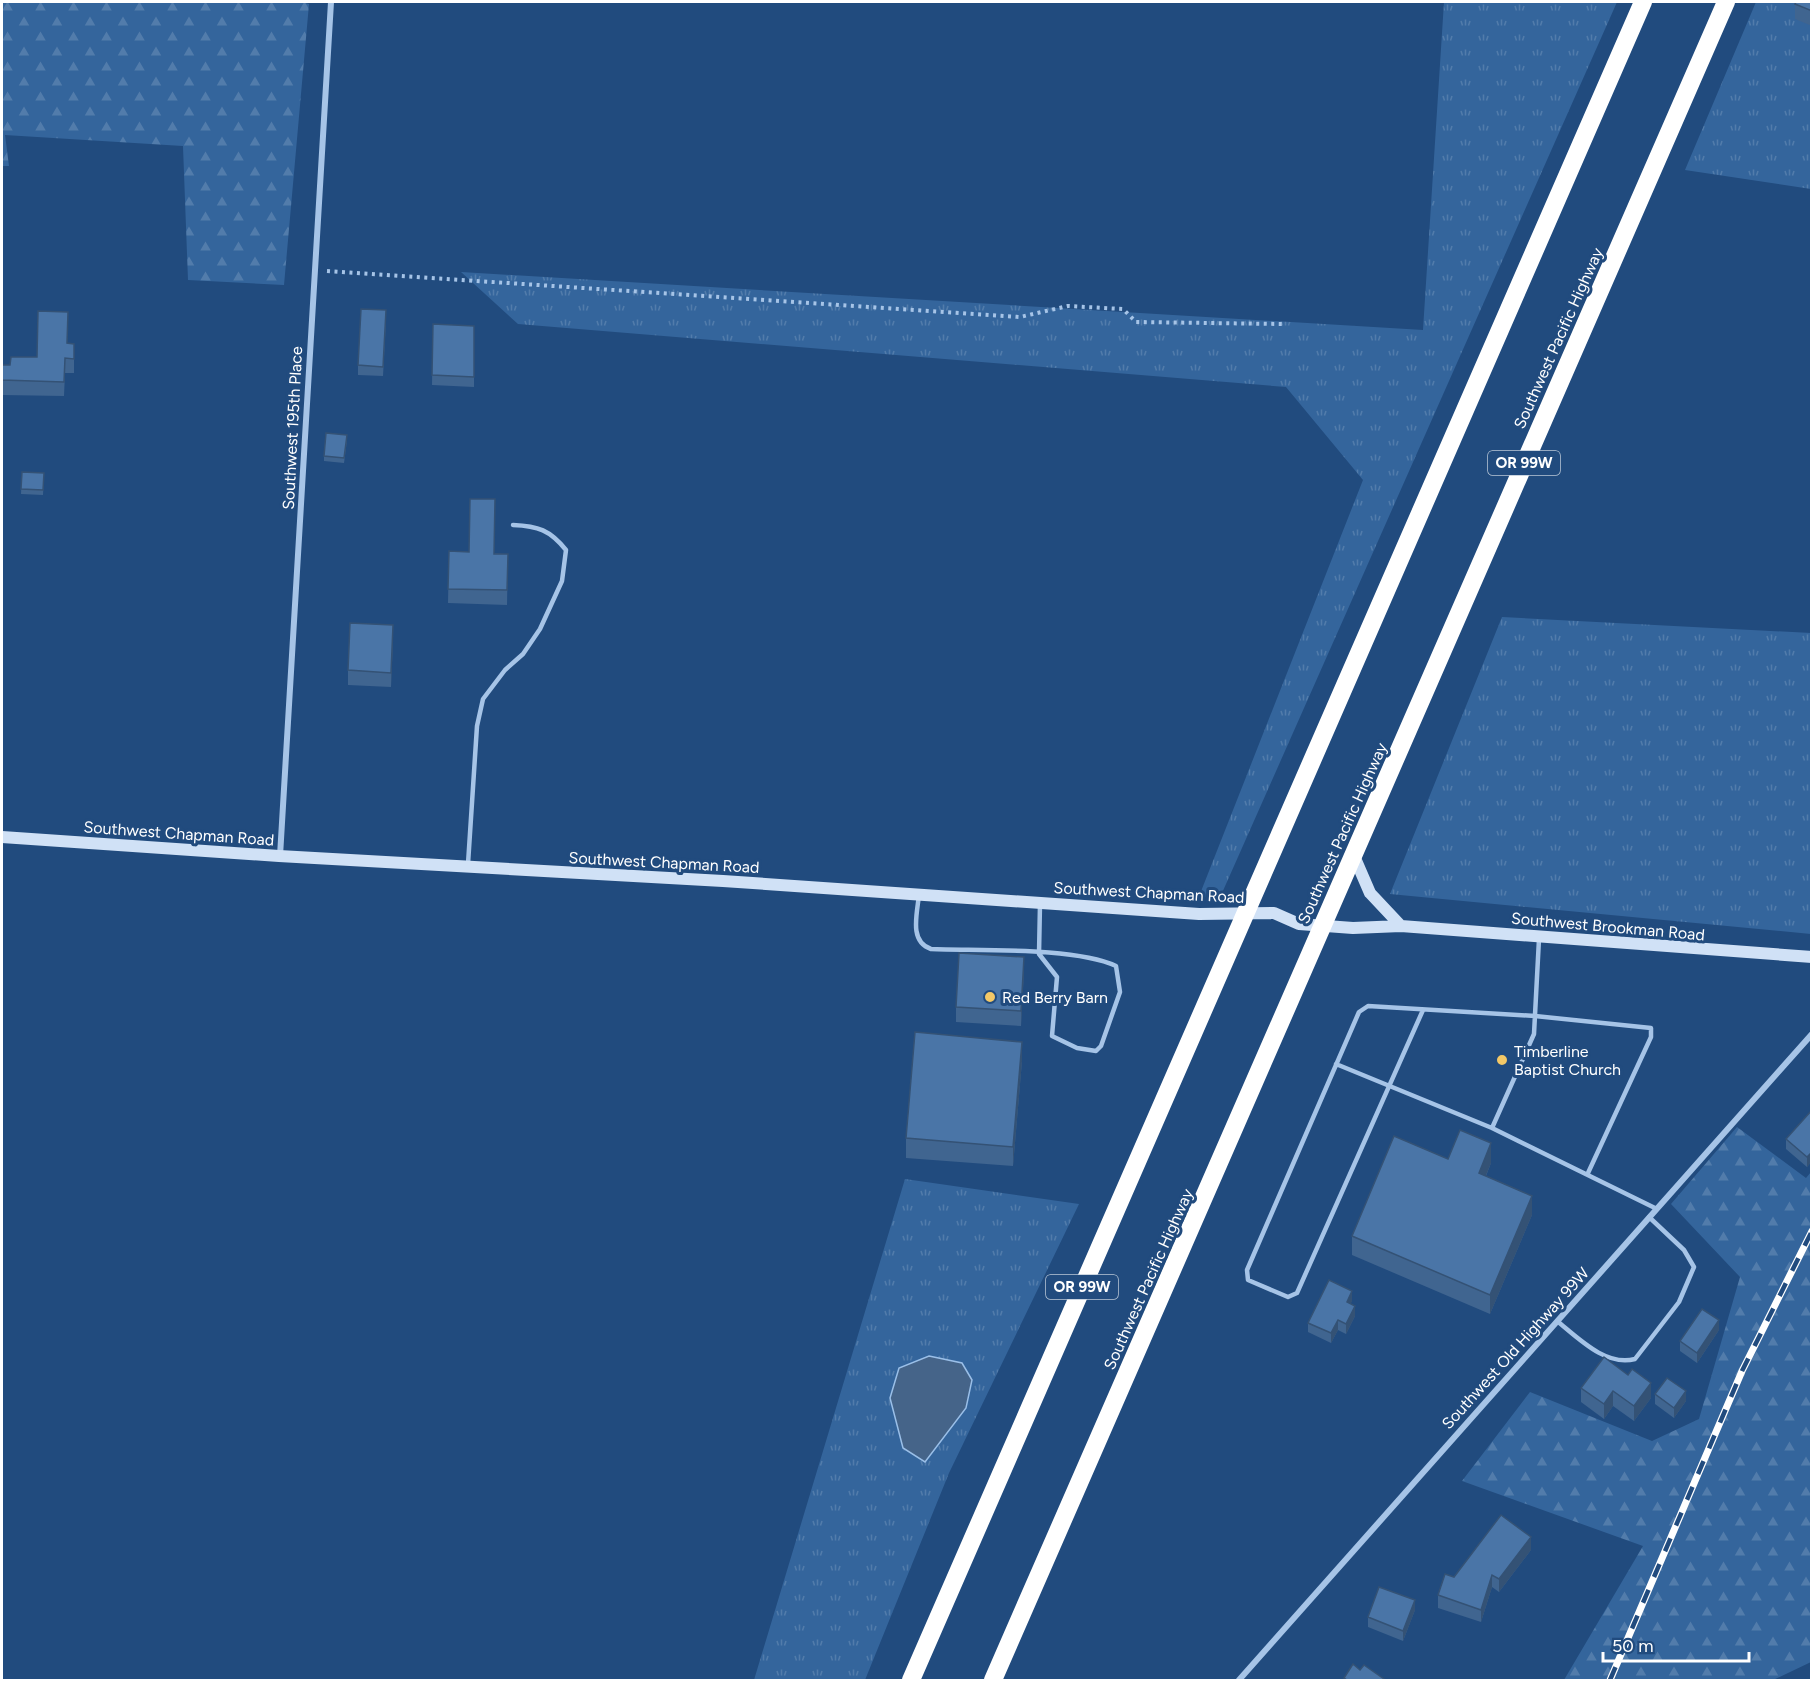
<svg xmlns="http://www.w3.org/2000/svg" width="1813" height="1682" viewBox="0 0 1813 1682" font-family="Figtree,sans-serif">
<style>
.grass{fill:url(#grass-tufts)}
.forest{fill:url(#forest-firs)}
.water{fill:#456489;stroke:#9abfe8;stroke-width:1.5}
.lines{fill:none;stroke-linecap:round;stroke-linejoin:round}
.path{stroke:#a6c4e7;stroke-width:4;stroke-dasharray:3 4.5;stroke-linecap:butt}
.lane{stroke:#a6c4e7;stroke-width:4.5}
.street{stroke:#a6c4e7;stroke-width:6}
.secondary{stroke:#d0e1f6;stroke-width:12}
.highway{stroke:#fff;stroke-width:18}
.rail-casing{stroke:#fff;stroke-width:7}
.rail{stroke:#214b7e;stroke-width:4.5;stroke-dasharray:14;stroke-linecap:butt}
.wall{fill:#406590}
.shaded-wall{fill:#345275}
.building{fill:#4a75a7;stroke:#345275;stroke-width:1.5}
.poi-dot{fill:#f3c867;stroke:#214b7e;stroke-width:2}
.labels{text-anchor:middle;stroke-width:6;stroke-linejoin:round;paint-order:stroke}
.shield{fill:#214b7e;stroke:#bcc9d8;stroke-width:1.5}
.shield-label{font-size:15px;font-weight:bold;fill:#fff}
.street-label{font-size:16px;fill:#fff;stroke:#214b7e}
.poi-label{font-size:16px;fill:#fff;stroke:#214b7e;text-anchor:start}
</style>
<defs>
<pattern id="grass-tufts" width="24" height="20" patternUnits="userSpaceOnUse" patternTransform="scale(1.5)"><rect width="24" height="20" fill="#34659c"/><path d="M3 7l-1-3M5 7V3M7 7l1-3M15 17l-1-3M17 17v-4M19 17l1-3" fill="none" stroke="#527cab"/></pattern>
<pattern id="forest-firs" width="22" height="20" patternUnits="userSpaceOnUse" patternTransform="scale(1.5)"><rect width="22" height="20" fill="#34659c"/><path d="M5 1l3.5 6h-7zM16 11l3.5 6h-7z" fill="#527cab"/></pattern>
</defs>
<rect width="100%" height="100%" fill="#214b7e"/>
<path class="grass" d="M1444,2h173l-395,891 -24,6 165,-419 -77,-93 -768,-63 -57,-52 962,58z
M1756,2h55v187l-126,-19z
M1502,617l309,16v301l-421,-40z
M905,1179l174,25 -130,269 -84,207h-111z"/>
<path class="forest" d="M2,2h300l7,2 -25,281 -96,-5 -5,-134 -178,-11 4,31h-7z
M1737,1127l69,51 5,-6v490l-38,18h-209l79,-134 -181,-65 68,-89 122,49 47,-22 41,-142 -69,-73z"/>
<path class="water" d="M929,1356l33,7 10,17 -6,28 -41,54 -22,-14 -13,-50 9,-30z"/>
<g class="lines">
<path class="path" d="M327,271l693,46 48,-11 55,3 13,13 146,2"/>
<path class="lane" d="M468,864l9,-138 6,-27 22,-29 18,-16 17,-25 22,-48 4,-31c-16,-20 -28,-24 -53,-25
M919,895c-2,19 -10,47 12,54 48,2 144,-2 185,17l4,26 -19,54 -5,5 -19,-3 -25,-12 5,-59 -18,-23 1,-50
M1539,939l-5,95 -42,94 165,81
M1423,1010l-126,283 -9,4 -40,-17 -1,-10 112,-258 9,-6 167,10 116,12v9l-63,136
M1336,1064l156,64
M1557,1321c21,17 49,46 78,38l44,-57 15,-35 -10,-17 -35,-33"/>
<path class="street" d="M280,856l51,-854
M1239,1680l573,-646"/>
<path class="secondary" d="M2,837l277,19 444,25 476,33 75,-1 25,11 54,4 48,-2 411,31
M1354,856l16,37 31,33"/>
<path class="highway" d="M911,1680l732,-1678
M993,1680l733,-1678"/>
<g class="rail-casing">
<path id="rail" d="M1610,1680l132,-309 70,-140"/>
</g>
<use href="#rail" class="rail"/>
</g>
<path class="wall" d="M1812,2v24l-17,-7v-15z
M386,320l-3,56 -25,-1v-10z
M433,324l41,2v61l-42,-2z
M68,343l6,1v29h-9l-1,23 -62,-1v-30h8l27,-8z
M347,440l-3,23 -20,-2v-5z
M22,472l22,1 -1,22 -22,-1z
M449,551l59,3 -1,51 -59,-2z
M393,639l-2,48 -43,-2v-15z
M1024,971l-3,55 -65,-4v-15z
M1022,1061l-9,105 -107,-8v-20z
M1812,1110v51l-5,6 -21,-18v-10z
M1448,1159l43,4 -5,13 46,39 -42,99 -138,-59v-19z
M1352,1301l-2,3 5,12 -9,18 -8,-4 -7,13 -23,-11v-9z
M1719,1330l-22,33 -17,-12v-10z
M1604,1357l47,41 -17,23 -21,-15 -9,13 -23,-17v-14z
M1655,1394l31,7 -12,17 -19,-14z
M1531,1550l-32,42 -7,-5 -11,35 -43,-14v-13l16,-18z
M1415,1610l-12,31 -35,-14v-10z"/>
<path class="shaded-wall" d="M393,625v14l-2,48v-14z
M1024,957v14l-3,55v-15z
M1022,1042v19l-9,105v-19z
M1491,1143v20l-12,29v-19z
M1812,1152v9l-5,6v-10z
M1532,1196v19l-42,99v-19z
M1352,1291v10l-5,11v-10z
M1355,1306v10l-9,18v-10z
M1338,1320v10l-7,13v-10z
M1719,1320v10l-22,33v-10z
M1651,1383v15l-17,23v-15z
M1613,1391v15l-9,13v-15z
M1686,1391v10l-12,17v-10z
M1531,1537v13l-32,42v-13z
M1492,1575v12l-11,35v-12z
M1415,1600v10l-12,31v-10z"/>
<path class="building" d="M1796,2h16v9l-17,-7z
M361,309l25,1 -3,57 -25,-2z
M38,311l30,1 -1,31 7,1v15l-9,-1 -1,24 -62,-2v-15h8l1,-8h26z
M433,324l41,2v51l-42,-2z
M326,433l21,2 -3,23 -20,-2z
M22,472l22,1 -1,17 -22,-1z
M470,499h25l-1,55h14l-1,36 -59,-1 1,-38 20,1z
M350,623l43,2 -2,48 -43,-3z
M959,953l65,4 -3,54 -65,-4z
M915,1032l107,10 -9,105 -107,-9z
M1812,1110v42l-5,5 -21,-18z
M1460,1130l31,13 -12,30 53,23 -42,99 -138,-59 42,-100 54,23z
M1329,1280l23,11 -5,11 8,4 -9,18 -8,-4 -7,13 -23,-10z
M1702,1309l17,11 -22,33 -17,-12z
M1604,1357l24,18 4,-6 19,14 -17,23 -21,-15 -9,13 -23,-16z
M1667,1378l19,13 -12,17 -19,-14z
M1501,1515l30,22 -32,42 -7,-4 -11,35 -43,-15 7,-21 9,3z
M1379,1587l36,13 -12,31 -35,-14z
M1353,1664l7,6 4,-5 20,14 -1,1h-36l-3,-2z"/>
<g class="poi-dot">
<circle cx="990" cy="997" r="6"/>
<circle cx="1502" cy="1060" r="6"/>
</g>
<g class="labels">
<g class="shield">
<rect x="1488" y="451" width="72" height="24" rx="4.5"/>
<rect x="1046" y="1275" width="72" height="24" rx="4.5"/>
</g>
<g class="shield-label">
<text x="1524" y="468">OR 99W</text>
<text x="1082" y="1292">OR 99W</text>
</g>
<g class="street-label">
<text transform="translate(1558 338) rotate(-66)" y="6">Southwest Pacific Highway</text>
<text transform="translate(292 428) rotate(-87)" y="6">Southwest 195th Place</text>
<text transform="translate(179 833) rotate(4)" y="6">Southwest Chapman Road</text>
<text transform="translate(1342 833) rotate(-66)" y="6">Southwest Pacific Highway</text>
<text transform="translate(664 862) rotate(3)" y="6">Southwest Chapman Road</text>
<text transform="translate(1149 892) rotate(3)" y="6">Southwest Chapman Road</text>
<text transform="translate(1608 926) rotate(5)" y="6">Southwest Brookman Road</text>
<text transform="translate(1148 1279) rotate(-66)" y="6">Southwest Pacific Highway</text>
<text transform="translate(1515 1348) rotate(-48)" y="6">Southwest Old Highway 99W</text>
</g>
<g class="poi-label">
<text x="1002" y="1003">Red Berry Barn</text>
<text x="1514" y="1057">Timberline<tspan x="1514" dy="18">Baptist Church</tspan></text>
</g>
</g>
<rect width="1813" height="1682" fill="none" stroke="#ffffff" stroke-width="6"/>
<path d="M1603 1652v9h146v-9" fill="none" stroke="#ffffff" stroke-width="3"/>
<text x="1612" y="1652" font-size="18" fill="#ffffff" stroke="#214b7e" stroke-width="4.5" paint-order="stroke">50 m</text>
</svg>
